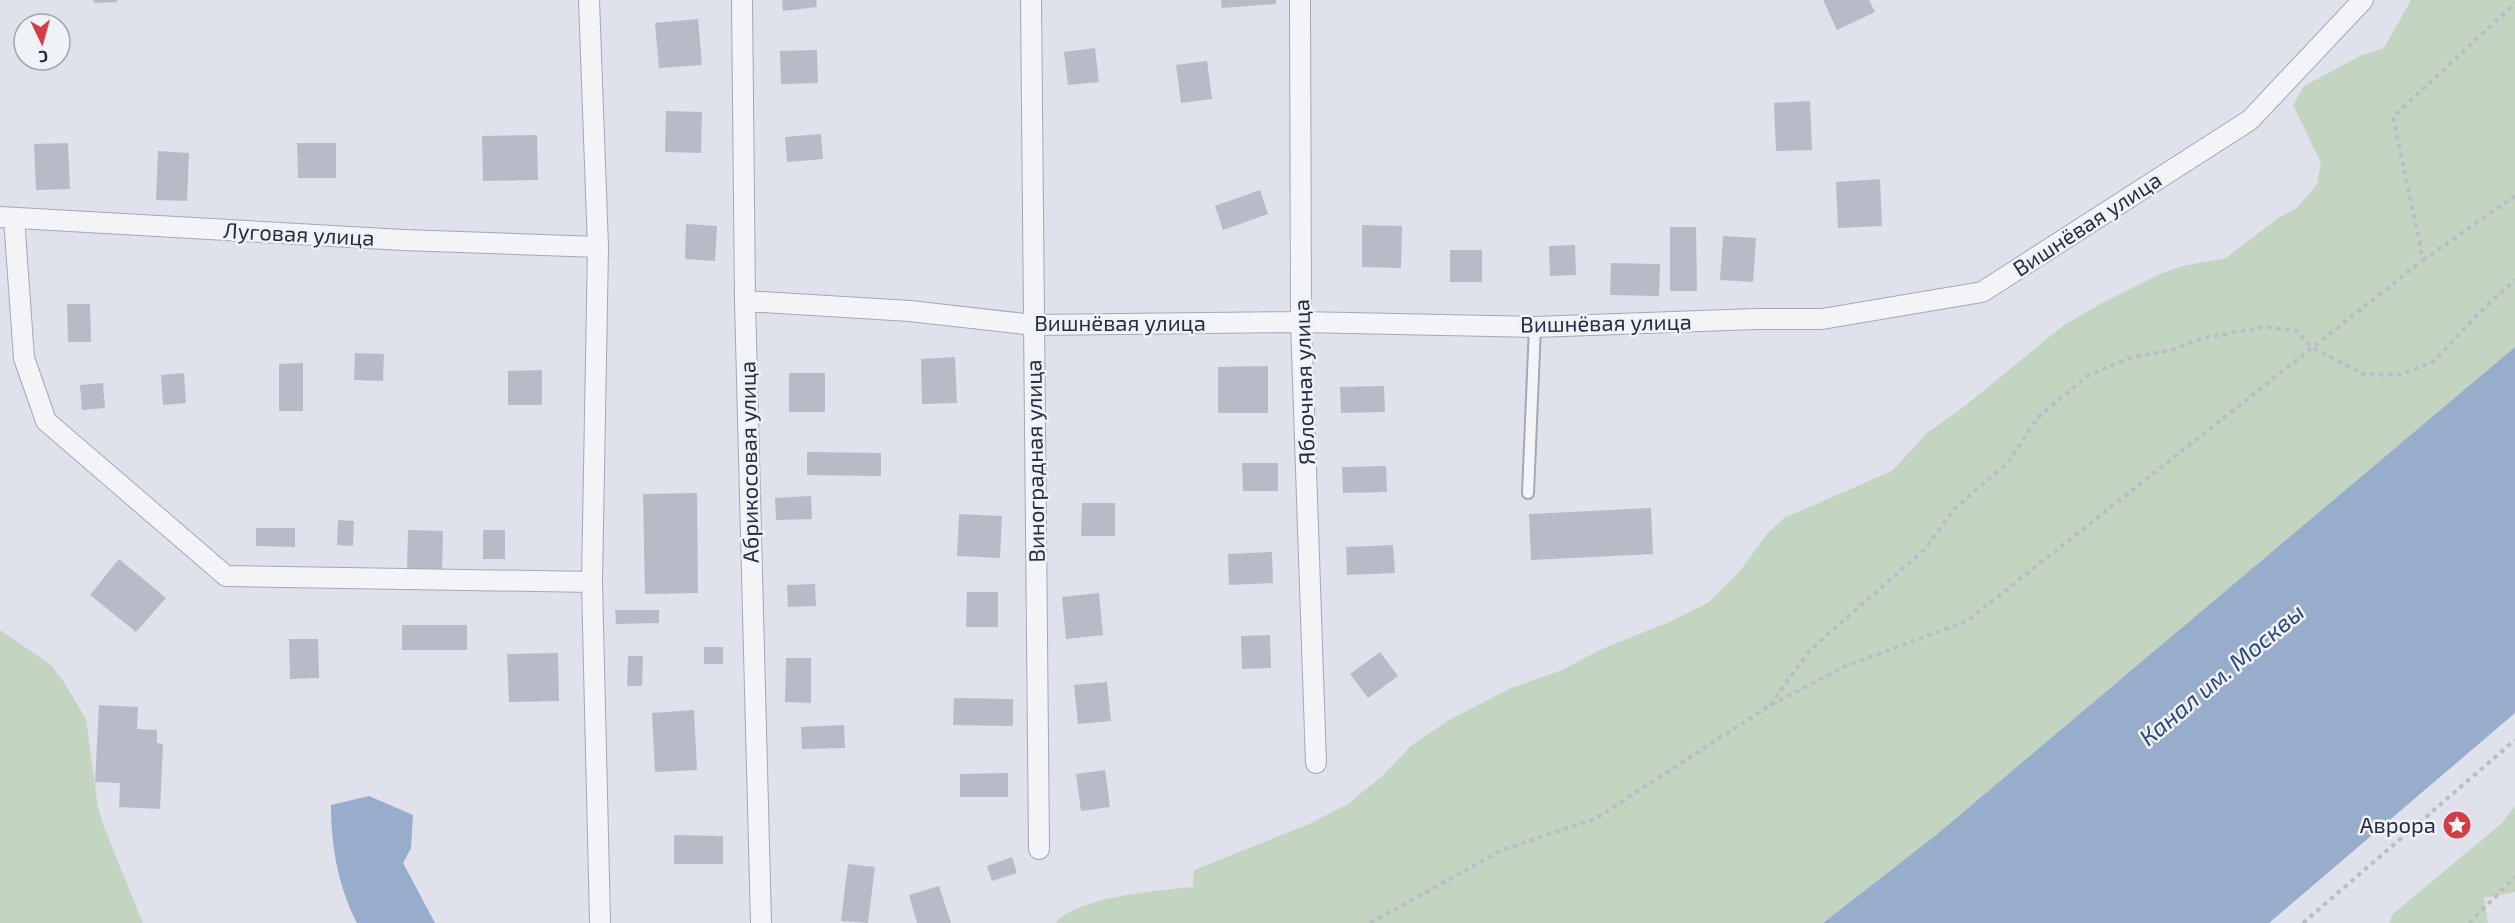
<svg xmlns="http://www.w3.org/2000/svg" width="2515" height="923" viewBox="0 0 2515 923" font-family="'Exo 2',sans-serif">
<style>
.green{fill:#c3d4c0}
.water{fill:#98accc}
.building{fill:#b6bbc7}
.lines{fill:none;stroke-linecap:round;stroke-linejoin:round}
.service-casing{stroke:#a4a8b4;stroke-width:14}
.minor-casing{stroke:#a4a8b4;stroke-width:22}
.path{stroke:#b9bdc5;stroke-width:4;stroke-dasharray:4.5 4.5;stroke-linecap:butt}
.service{stroke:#f2f4f8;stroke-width:10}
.minor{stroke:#f2f4f8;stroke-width:20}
.labels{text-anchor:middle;stroke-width:5;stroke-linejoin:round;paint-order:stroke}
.street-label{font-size:22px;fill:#272e42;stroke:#eff2f7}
.poi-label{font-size:22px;fill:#272e42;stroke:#eff2f7;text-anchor:end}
.water-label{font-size:24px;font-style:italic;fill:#2e4979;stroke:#eff2f7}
</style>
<rect width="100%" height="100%" fill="#dfe2ea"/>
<path class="green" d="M2411,0h104v347l-579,488 -113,88h-768c25,-27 102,-32 138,-36l1,-17 115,-46 39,-20 34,-28 30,-31 37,-25 60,-31 53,-19 40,-21 67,-27 39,-19 32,-32 27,-37 17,-16 108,-47 35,-38 34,-24 103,-84 38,-22 60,-30 21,-7 43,-8 52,-40 19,-10 20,-24 4,-21 -28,-58 11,-19 58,-31 22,-7z
M0,630l50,34 13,17 23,38 12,88 6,20 39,96h-143z
M2515,806v86l-31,6 4,25h-99l4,-9 109,-91z"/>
<path class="water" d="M2515,347v366l-246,210h-446l113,-88z
M369,796l44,19 -2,33 -8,15 32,60h-78c-19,-37 -26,-77 -26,-118z"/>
<path class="building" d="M93,0h24v2l-23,1z
M782,0h34l1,7 -34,4z
M1221,0h55v4l-54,4z
M1823,0h46l6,12 -38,18z
M698,19l4,46 -43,3 -4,-45z
M1095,48l4,34 -31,3 -4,-33z
M817,50l1,33 -37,1 -1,-33z
M1207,61l5,38 -31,4 -5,-38z
M1810,101l2,49 -36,1 -2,-48z
M666,111l36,1 -1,41 -36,-1z
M821,134l2,25 -36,3 -2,-25z
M537,135l1,45 -55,1 -1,-45z
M68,143l2,46 -34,1 -2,-46z
M297,143h39v35h-38z
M158,151l31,2 -2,48 -31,-1z
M1880,179l2,47 -44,2 -2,-46z
M1260,190l8,24 -45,16 -8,-24z
M686,224l31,2 -2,35 -30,-2z
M1362,225l40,1 -1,42 -39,-1z
M1670,227h26l1,64h-27z
M1723,236l33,2 -3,44 -33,-2z
M1575,245l1,30 -26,1 -1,-30z
M1450,250h32v32h-32z
M1611,263l49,1 -1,32 -49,-1z
M67,304h23l1,38h-23z
M355,353l29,1 -1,27 -29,-1z
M955,357l2,46 -35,1 -1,-45z
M303,363v48h-24v-47z
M1268,366v47h-50v-46z
M542,370v35h-34v-34z
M184,373l2,30 -23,2 -2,-30z
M789,373h36v39h-36z
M103,383l2,25 -23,2 -2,-25z
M1384,386l1,26 -44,1 -1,-26z
M807,452l74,1v23l-74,-1z
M1242,463h36v28h-35z
M1386,466l1,26 -44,1 -1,-26z
M697,493l1,100 -53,1 -2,-100z
M811,496l1,23 -36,1 -1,-22z
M1082,503h33v33h-34z
M1651,508l2,46 -122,6 -2,-46z
M959,514l43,2 -2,42 -43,-2z
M338,520l16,1 -1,25 -16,-1z
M256,528h39v19l-39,-1z
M408,530l35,1 -1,39 -35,-1z
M483,530h22v29h-22z
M1393,545l2,28 -48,2 -1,-28z
M1272,552l1,31 -44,2 -1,-31z
M119,559l47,39 -30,34 -46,-37z
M815,584l1,22 -28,1 -1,-22z
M967,592h31v35h-32z
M1099,593l4,42 -37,4 -4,-42z
M615,610h44v13l-43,1z
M402,625h65v25h-65z
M1270,635l1,33 -29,1 -1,-33z
M289,639h29l1,39 -29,1z
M704,647h19v17h-19z
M1380,652l18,24 -30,22 -18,-24z
M558,653l1,48 -50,1 -2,-48z
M628,656h15l-1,30h-15z
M786,658h25v45l-26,-1z
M1107,682l4,39 -33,3 -4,-39z
M954,698l59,1v27l-60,-1z
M99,705l39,2 -1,22 20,1v13l6,1 -3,65 -41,-2 1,-24 -25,-1z
M694,710l3,60 -42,2 -3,-59z
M844,725l1,23 -43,1 -1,-22z
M1105,770l5,37 -29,4 -5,-37z
M1008,773v24h-48v-23z
M674,835l49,1v28h-49z
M1012,857l5,16 -25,8 -5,-15z
M848,864l27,3 -7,56 -27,-2z
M939,886l12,37h-34l-8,-28z"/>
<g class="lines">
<g class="service-casing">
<path id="service" d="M1528,493l7,-166"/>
</g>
<g class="minor-casing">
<path id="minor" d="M589,0l9,247 -6,335 8,339
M742,0l3,301 16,622
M1031,0l8,849
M1300,0l1,322 15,441
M0,217l403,23 195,7
M14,218l10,140 22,63 180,155 366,6
M745,301l165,10 124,14 267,-3 234,5 221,-8h66l160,-27 268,-172 113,-120"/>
</g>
<path class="path" d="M2423,260l92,-64
M1770,705l39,-54 116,-102 29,-40 54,-46 29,-45 52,-43 41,-17 42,-8 31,-12 62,-11 32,4 14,16 52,27 36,1 34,-13 51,-54 31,-28
M1370,923l132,-73 93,-31 174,-113 77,-40 121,-45 456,-361 -30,-143 122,-114
M2303,923l212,-183
M2469,923l46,-46"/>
<use href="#service" class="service"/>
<use href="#minor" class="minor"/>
</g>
<defs>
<g id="sight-disc" transform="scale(1.5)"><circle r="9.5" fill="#d83b45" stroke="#eff2f7"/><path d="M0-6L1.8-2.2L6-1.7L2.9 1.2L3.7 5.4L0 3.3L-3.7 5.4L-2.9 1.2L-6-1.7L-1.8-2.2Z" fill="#fff"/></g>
</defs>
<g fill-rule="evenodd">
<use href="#sight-disc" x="2457" y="825"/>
</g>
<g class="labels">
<g class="street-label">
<text transform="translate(2087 224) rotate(-33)" y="8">Вишнёвая улица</text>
<text transform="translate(299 234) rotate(3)" y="8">Луговая улица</text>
<text x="1120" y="331">Вишнёвая улица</text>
<text transform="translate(1606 323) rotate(-1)" y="8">Вишнёвая улица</text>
<text transform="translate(1304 382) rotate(-92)" y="8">Яблочная улица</text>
<text transform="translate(1035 461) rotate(-91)" y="8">Виноградная улица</text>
<text transform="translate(749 462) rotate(-91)" y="8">Абрикосовая улица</text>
</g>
<g class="poi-label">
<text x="2436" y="833">Аврора</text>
</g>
<g class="water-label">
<text transform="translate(2222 675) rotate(-40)" y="8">Канал им. Москвы</text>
</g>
</g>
<g transform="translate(42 42) rotate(175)"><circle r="28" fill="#eff2f7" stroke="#9fa4af" stroke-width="1.5"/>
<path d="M0-4.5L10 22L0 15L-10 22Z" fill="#d83b45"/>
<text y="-9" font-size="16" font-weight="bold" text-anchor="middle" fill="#272e42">С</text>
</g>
</svg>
